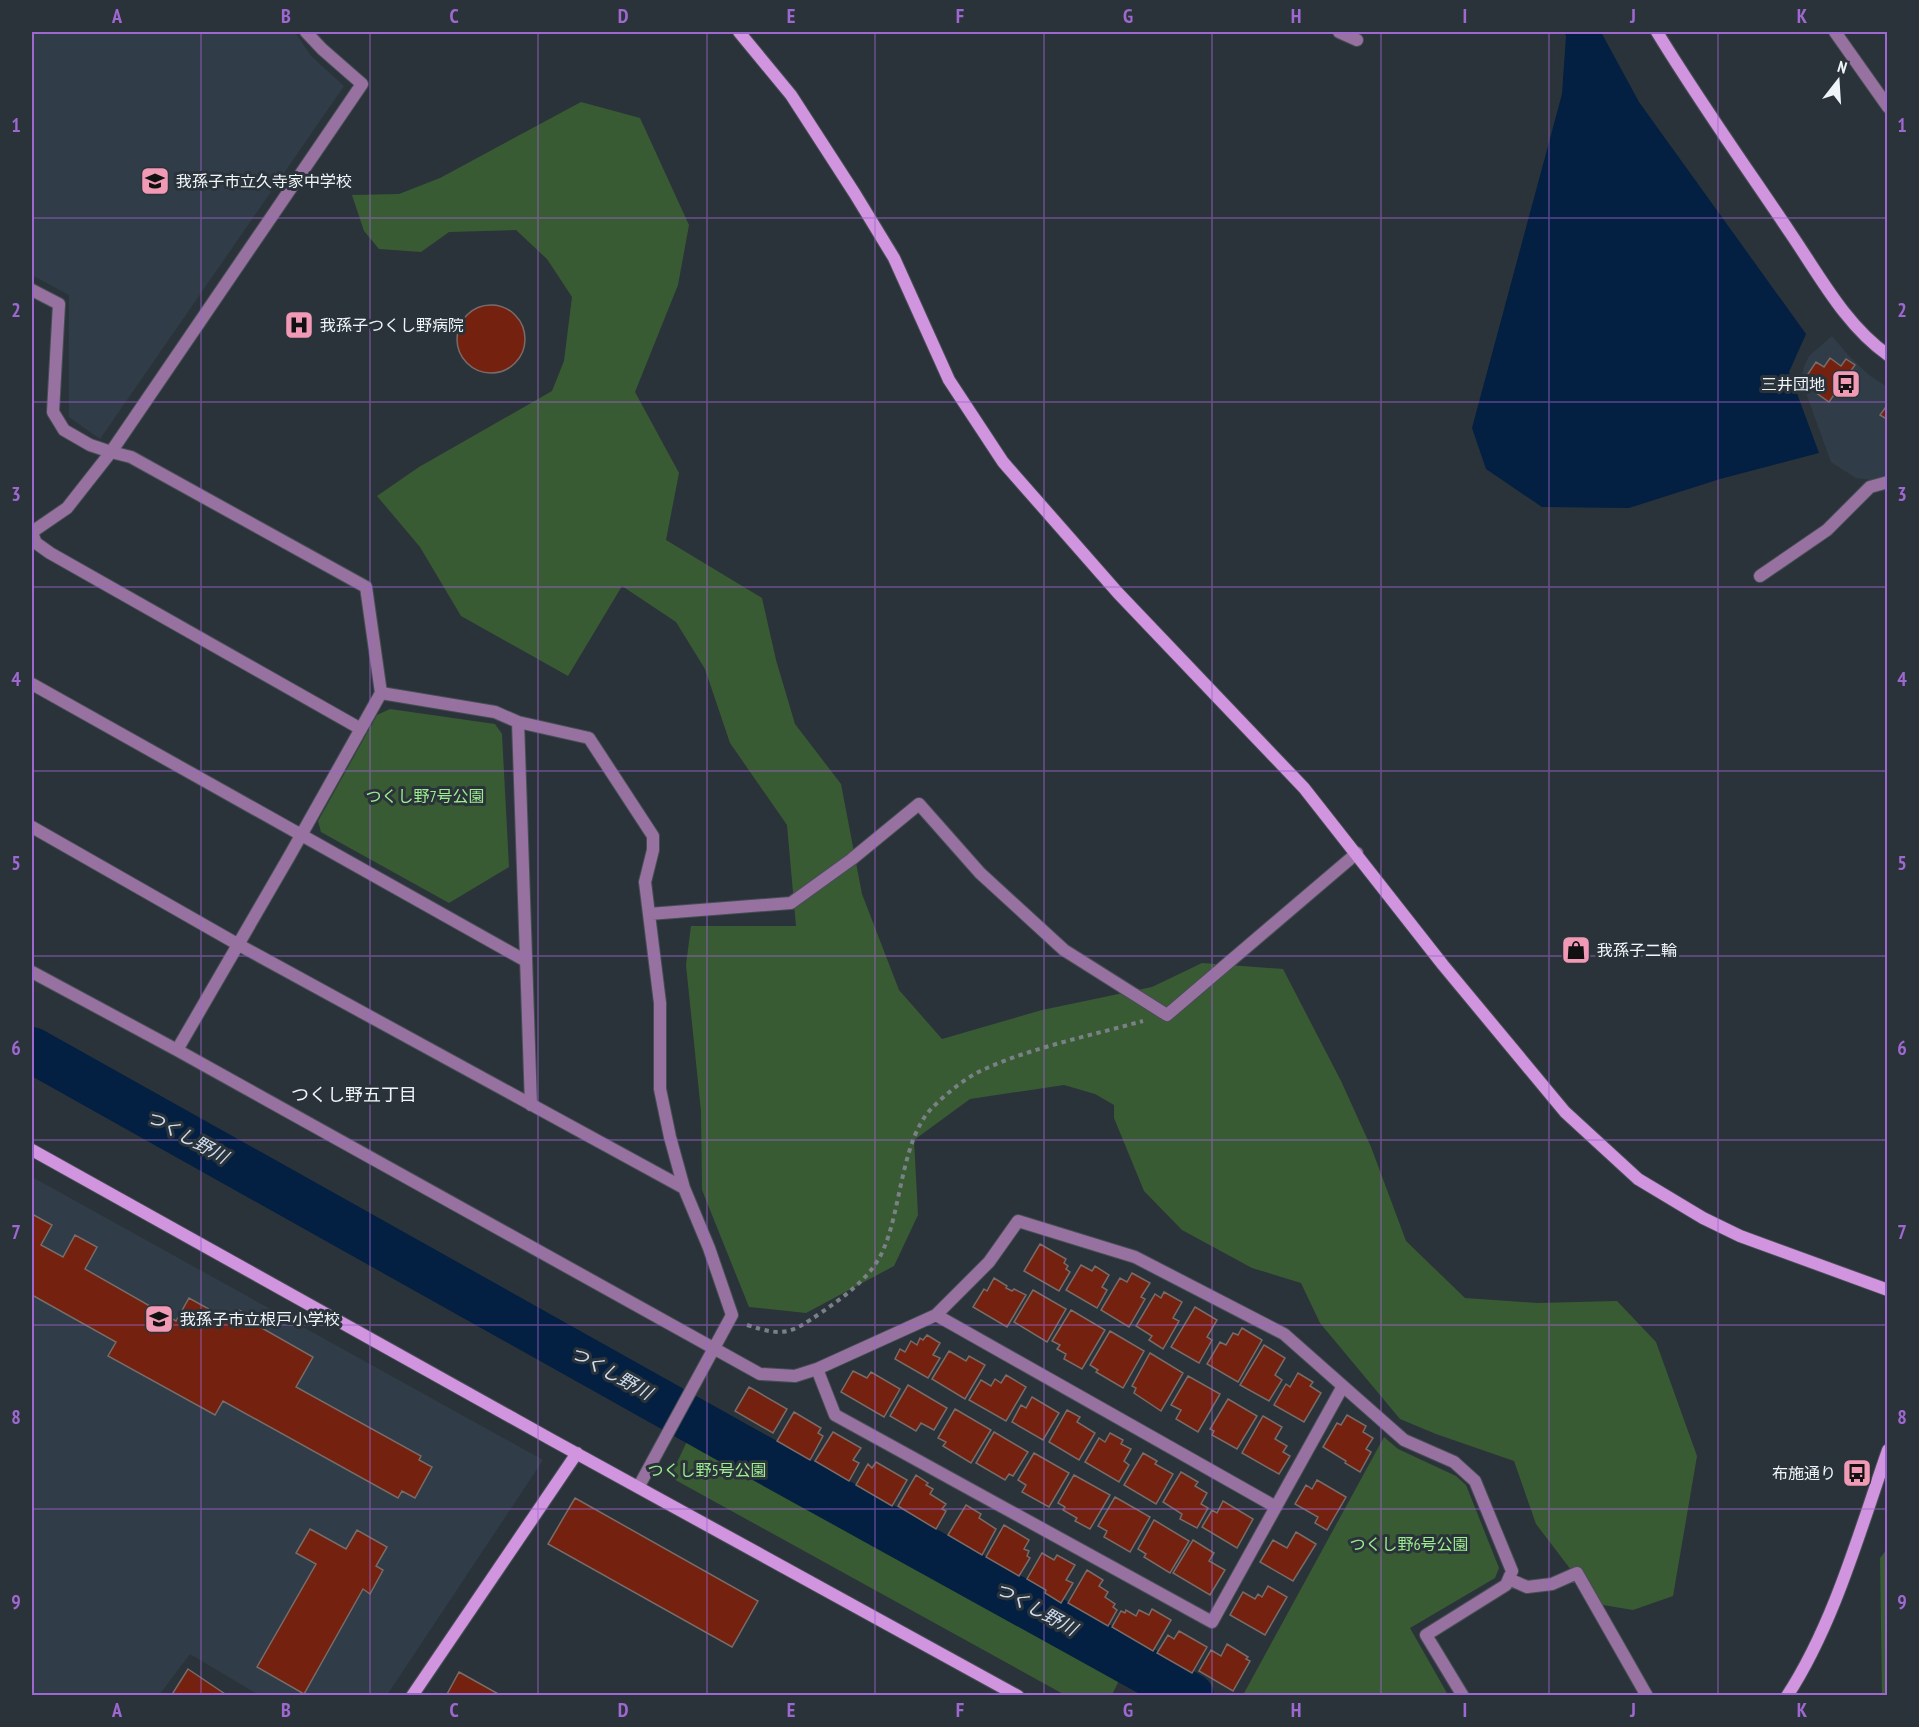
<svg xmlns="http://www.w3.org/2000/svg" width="1919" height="1727" font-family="'PT Sans Narrow','Noto Sans JP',sans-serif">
<rect width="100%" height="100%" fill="#2b333a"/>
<path fill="#303d48" d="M32,32H295L311,56L344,86L100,439L69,417V295L32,275Z
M1832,336L1849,356L1869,375L1887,387V475L1871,480L1856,478L1831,462L1801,379L1804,367L1809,356Z
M32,1177L543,1460L387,1695H259L190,1654L159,1695H32Z"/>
<path fill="#395b33" d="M581,102L640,118L689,225L678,285L635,392L679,473L666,540L762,598L776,660L795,724L841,784L862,894L899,990L942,1039L1042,1010L1152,987L1202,963L1283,969L1341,1081L1371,1147L1406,1241L1465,1298L1537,1303L1617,1301L1656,1342L1697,1456L1673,1596L1633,1610L1597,1604L1536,1524L1514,1461L1436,1434L1400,1419L1320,1323L1301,1283L1252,1268L1182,1230L1144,1191L1114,1118V1105L1095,1094L1064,1085L970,1099L914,1140L918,1215L894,1266L806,1313L749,1307L702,1190L701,1111L686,965L691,926H796L787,825L730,743L705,669L676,622L622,586L568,676L461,616L420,547L377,496L419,467L552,391L564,361L572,297L547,259L516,230L449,232L421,252L379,249L364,231L352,195L399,194L440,178Z
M390,709L495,724L502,734L509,867L449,903L321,832L318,821L377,715Z
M691,1433L1122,1674L1112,1695H1065L670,1477Z
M1384,1437L1398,1449L1456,1476L1466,1485L1499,1568L1495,1578L1410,1628L1448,1695H1243Z
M1887,1549L1888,1695L1882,1696L1880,1558Z"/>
<path fill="#031f41" d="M1564,32H1601L1639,102L1806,334L1789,372L1819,453L1720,479L1629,508L1542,507L1486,469L1472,428L1562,94L1566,36Z"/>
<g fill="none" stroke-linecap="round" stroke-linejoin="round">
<path stroke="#031f41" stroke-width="46" d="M32,1050L744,1449L1191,1696"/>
</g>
<path fill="#75210f" stroke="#786c69" stroke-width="1.5" d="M457 339a34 34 0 1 1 68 0a34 34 0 1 1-68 0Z
M1830,358L1841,366L1846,359L1855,365L1829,402L1815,392L1817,389L1804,380L1816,362L1824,367Z
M1888,404V420L1880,415Z
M32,1214L52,1225L41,1245L63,1257L75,1235L97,1247L85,1269L176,1321L189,1298L232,1322L239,1310L263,1323L260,1327L313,1357L296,1387L421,1456L419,1460L432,1467L415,1498L402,1491L398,1498L223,1401L215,1415L108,1356L116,1342L32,1295Z
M1040,1244L1066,1259L1064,1263L1068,1266L1066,1269L1070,1272L1059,1291L1024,1271Z
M1081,1265L1092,1271L1095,1266L1109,1275L1102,1287L1107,1290L1097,1308L1066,1290Z
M1132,1273L1150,1283L1141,1297L1145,1299L1129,1327L1101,1310L1120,1278L1127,1282Z
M994,1278L1007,1286L1006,1288L1012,1291L1014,1289L1026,1295L1007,1327L973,1307L984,1289L987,1291Z
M1033,1290L1066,1309L1047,1342L1014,1322Z
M1164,1292L1182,1302L1173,1318L1179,1321L1163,1349L1149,1340L1152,1336L1136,1326L1155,1294L1161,1298Z
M1195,1307L1217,1320L1207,1337L1212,1340L1199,1363L1171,1347Z
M1071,1310L1105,1330L1082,1369L1064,1359L1066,1354L1057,1349L1060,1345L1052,1341Z
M1242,1328L1262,1340L1238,1382L1207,1364L1220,1342L1226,1345L1233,1333L1238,1335Z
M1110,1331L1144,1351L1123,1388L1096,1372L1098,1370L1090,1365Z
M927,1335L940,1343L933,1355L940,1358L928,1378L895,1359L900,1349L905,1352L911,1341L917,1345L920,1338L923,1340Z
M1264,1345L1285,1358L1275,1375L1282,1380L1269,1401L1240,1385Z
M949,1351L966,1361L969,1356L985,1365L965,1399L932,1379Z
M1150,1353L1183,1373L1161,1411L1134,1393L1136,1388L1132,1386Z
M853,1371L867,1378L871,1372L900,1389L884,1417L841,1392Z
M1298,1373L1313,1382L1310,1386L1321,1393L1304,1422L1274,1405L1286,1384L1290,1387Z
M1006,1375L1026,1387L1006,1421L969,1400L981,1380L991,1386L995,1379L1001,1383Z
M1188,1376L1220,1394L1198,1432L1176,1419L1181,1410L1171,1405Z
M908,1385L947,1408L934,1430L921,1423L916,1431L890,1416Z
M749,1387L787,1409L773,1433L735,1411Z
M1032,1397L1059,1413L1043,1440L1012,1422L1021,1405L1026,1408Z
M1228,1399L1257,1416L1237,1449L1212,1435L1214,1431L1210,1429Z
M955,1409L991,1430L971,1463L943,1446L946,1442L938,1438Z
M1067,1410L1080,1417L1077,1422L1095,1433L1079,1460L1049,1442Z
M794,1412L821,1428L818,1433L823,1436L810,1460L777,1441Z
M1347,1415L1366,1426L1363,1432L1373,1438L1366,1449L1371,1452L1360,1472L1345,1463L1346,1461L1323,1447L1337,1423L1341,1425Z
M1263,1416L1282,1427L1275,1439L1287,1446L1283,1452L1290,1456L1279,1474L1242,1453Z
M833,1432L861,1448L853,1460L859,1463L849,1481L815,1461Z
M994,1432L1028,1452L1013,1476L1009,1474L1005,1480L976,1463Z
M1110,1433L1123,1440L1121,1444L1131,1449L1124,1461L1129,1465L1119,1482L1085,1462L1099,1438L1105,1442Z
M1034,1453L1069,1473L1049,1507L1022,1492L1026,1485L1018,1480Z
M1143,1453L1157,1461L1155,1464L1173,1474L1156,1504L1124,1485Z
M876,1462L907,1480L892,1506L856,1485L868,1464L872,1468Z
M1181,1472L1198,1482L1195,1486L1207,1493L1201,1504L1208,1508L1197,1528L1180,1519L1182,1514L1163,1502Z
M916,1475L928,1483L926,1485L933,1489L930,1494L946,1504L942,1509L946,1511L936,1529L898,1506Z
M1074,1475L1110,1495L1090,1529L1075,1521L1077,1518L1063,1510L1065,1507L1058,1503Z
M1317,1480L1346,1497L1327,1530L1315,1523L1318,1517L1295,1504L1306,1485L1312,1489Z
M1115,1497L1150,1517L1130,1552L1104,1537L1107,1531L1098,1526Z
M575,1498L758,1601L732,1647L548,1544Z
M1223,1501L1253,1519L1237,1548L1202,1527L1212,1510L1217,1513Z
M966,1505L981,1514L979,1518L996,1529L982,1555L948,1535Z
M1154,1520L1189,1541L1170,1573L1144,1557L1146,1554L1138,1549Z
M1004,1525L1029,1540L1024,1549L1029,1551L1027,1556L1030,1558L1019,1576L986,1557Z
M310,1529L346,1549L357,1530L387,1547L376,1566L383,1570L370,1594L363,1589L304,1694L257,1667L316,1564L296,1553Z
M1296,1532L1316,1544L1293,1581L1260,1562L1273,1540L1287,1548Z
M1193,1540L1214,1553L1209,1561L1225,1570L1210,1595L1173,1573Z
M1042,1553L1054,1560L1057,1555L1075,1565L1066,1580L1073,1583L1061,1603L1045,1593L1046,1590L1027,1579Z
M1087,1570L1103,1580L1099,1586L1108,1592L1105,1597L1115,1604L1113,1607L1117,1610L1108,1626L1068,1603Z
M1268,1586L1287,1597L1265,1635L1230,1615L1243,1592L1255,1599L1258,1594L1262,1597Z
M1152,1609L1171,1620L1153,1651L1112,1627L1121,1611L1125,1613L1126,1610L1136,1616L1139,1610L1149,1615Z
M1179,1631L1207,1647L1192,1673L1157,1653L1168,1635L1174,1639Z
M1227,1644L1248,1657L1246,1659L1250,1661L1233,1691L1199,1671L1211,1650L1221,1656Z
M188,1669L228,1696H171Z
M459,1672L502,1696H446Z"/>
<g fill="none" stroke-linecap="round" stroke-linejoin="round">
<g stroke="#474e55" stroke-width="14">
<path id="street" d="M1339,32L1357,40
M1835,32L1888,107
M32,290L59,304L53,412L64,430L90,445L111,452L67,508L32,532
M32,533L36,543L50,553L361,729
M1760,576L1827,530L1870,487L1888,482
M32,684L526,961
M381,693L495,712L518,722L589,738L653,836V850L645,882L660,1003V1089L670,1137L684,1188L709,1248L732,1315L639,1486
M518,722L531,1105
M32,827L239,945L684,1188
M649,914L791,903L852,859L919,804L980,873L1064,950L1167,1015L1357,853
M32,972L177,1050L760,1374L795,1376L817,1369L936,1315L989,1262L1018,1221L1135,1257L1284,1334L1404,1440L1454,1462L1475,1481L1512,1571L1506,1585L1426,1635L1463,1696
M177,1050L290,855L381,693L366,587L131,457L111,452L362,84L322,49L306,32
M936,1315L1276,1507
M817,1369L835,1415L1212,1622L1343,1386
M1509,1579L1527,1587L1552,1584L1577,1573L1647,1696"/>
</g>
<g stroke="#474e55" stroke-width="14">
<path id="secondary" d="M739,32L791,95L855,194L894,258L949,380L1003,462L1118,593L1304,788L1443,965L1565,1112L1638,1179L1703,1218L1740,1236L1888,1290
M1657,32C1699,101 1746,167 1791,234C1819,275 1846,326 1888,355
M32,1150L552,1440L1018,1696
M412,1696L577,1453
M1787,1696C1834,1624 1860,1530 1888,1450"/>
</g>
<path stroke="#798086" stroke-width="4" stroke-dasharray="4.5 4.5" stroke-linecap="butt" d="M747,1325C784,1337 790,1334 822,1312C845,1296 873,1276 884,1248C901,1209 902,1138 932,1108C947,1093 967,1076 987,1068C1034,1047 1093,1035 1143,1021"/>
<use href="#street" stroke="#9772a0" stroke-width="12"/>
<use href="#secondary" stroke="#d194df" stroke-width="12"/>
</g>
<path fill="none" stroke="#9e68d0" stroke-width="1.5" stroke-opacity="0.55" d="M201,32V1696M370,32V1696M538,32V1696M707,32V1696M875,32V1696M1044,32V1696M1212,32V1696M1381,32V1696M1549,32V1696M1718,32V1696M32,218H1888M32,402H1888M32,587H1888M32,771H1888M32,956H1888M32,1140H1888M32,1325H1888M32,1509H1888"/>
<defs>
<g id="school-square" transform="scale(1.5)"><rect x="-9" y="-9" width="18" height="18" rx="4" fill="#f09ab6" stroke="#2b333a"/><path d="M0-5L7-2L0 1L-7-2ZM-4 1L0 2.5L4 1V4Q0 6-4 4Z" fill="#111"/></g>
<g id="hospital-square" transform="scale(1.5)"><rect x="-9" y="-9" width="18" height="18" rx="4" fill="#f09ab6" stroke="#2b333a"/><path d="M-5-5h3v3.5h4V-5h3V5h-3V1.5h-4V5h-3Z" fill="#111"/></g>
<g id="bus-square" transform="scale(1.5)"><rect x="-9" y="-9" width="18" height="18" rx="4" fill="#f09ab6" stroke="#2b333a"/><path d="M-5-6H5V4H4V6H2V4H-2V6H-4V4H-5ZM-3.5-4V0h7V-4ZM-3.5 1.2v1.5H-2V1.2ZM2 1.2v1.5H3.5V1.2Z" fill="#111"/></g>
<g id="shop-square" transform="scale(1.5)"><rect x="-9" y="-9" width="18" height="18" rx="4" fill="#f09ab6" stroke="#2b333a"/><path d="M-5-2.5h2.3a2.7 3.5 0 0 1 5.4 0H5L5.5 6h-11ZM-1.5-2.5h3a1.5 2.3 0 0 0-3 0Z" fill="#111"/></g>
</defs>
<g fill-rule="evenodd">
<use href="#school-square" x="155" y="181"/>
<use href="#hospital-square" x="299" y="325"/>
<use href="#bus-square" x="1846" y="384"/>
<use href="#shop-square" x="1576" y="950"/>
<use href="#school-square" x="159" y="1319"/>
<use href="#bus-square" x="1857" y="1473"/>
</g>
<g text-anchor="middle" stroke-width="6" stroke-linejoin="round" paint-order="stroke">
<g font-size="16" fill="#f0f5f9" stroke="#2b333a" text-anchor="start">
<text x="176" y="187">我孫子市立久寺家中学校</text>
<text x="320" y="331">我孫子つくし野病院</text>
<text x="1825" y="390" text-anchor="end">三井団地</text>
<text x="1597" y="956">我孫子二輪</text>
<text x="180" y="1325">我孫子市立根戸小学校</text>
<text x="1836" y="1479" text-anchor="end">布施通り</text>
</g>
<g font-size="16" fill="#9dee8e" stroke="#2b333a">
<text x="425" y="802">つくし野7号公園</text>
<text x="707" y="1476">つくし野5号公園</text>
<text x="1409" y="1550">つくし野6号公園</text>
</g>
<g font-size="18" fill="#f0f5f9" stroke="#2b333a">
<text x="354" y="1101">つくし野五丁目</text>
</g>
<g font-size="18" font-style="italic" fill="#cfddf0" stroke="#2b333a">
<text transform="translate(187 1137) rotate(29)" y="6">つくし野川</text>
<text transform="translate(611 1373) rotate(29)" y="6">つくし野川</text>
<text transform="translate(1036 1609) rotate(29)" y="6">つくし野川</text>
</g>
</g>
<rect width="1919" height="1727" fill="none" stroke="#2b333a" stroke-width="66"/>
<g transform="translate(1838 81) rotate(17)" stroke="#2b333a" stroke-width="4.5" paint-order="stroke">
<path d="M0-4.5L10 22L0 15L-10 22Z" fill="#f0f5f9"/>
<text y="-9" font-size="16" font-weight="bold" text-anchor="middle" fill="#f0f5f9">N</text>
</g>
<rect x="33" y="33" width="1853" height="1661" fill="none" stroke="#9e68d0" stroke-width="2"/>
<g font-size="20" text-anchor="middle" font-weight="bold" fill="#9e68d0">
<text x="117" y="23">A</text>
<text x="286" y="23">B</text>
<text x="454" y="23">C</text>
<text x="623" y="23">D</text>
<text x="791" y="23">E</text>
<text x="960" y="23">F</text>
<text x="1128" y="23">G</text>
<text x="1296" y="23">H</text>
<text x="1465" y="23">I</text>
<text x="1633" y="23">J</text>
<text x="1802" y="23">K</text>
<text x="16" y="132">1</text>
<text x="1902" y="132">1</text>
<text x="16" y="317">2</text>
<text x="1902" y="317">2</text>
<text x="16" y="501">3</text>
<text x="1902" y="501">3</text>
<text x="16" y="686">4</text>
<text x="1902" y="686">4</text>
<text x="16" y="870">5</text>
<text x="1902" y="870">5</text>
<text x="16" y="1055">6</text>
<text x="1902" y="1055">6</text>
<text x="16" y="1239">7</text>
<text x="1902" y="1239">7</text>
<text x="16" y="1424">8</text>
<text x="1902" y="1424">8</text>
<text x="16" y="1609">9</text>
<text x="1902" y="1609">9</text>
<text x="117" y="1717">A</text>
<text x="286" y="1717">B</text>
<text x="454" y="1717">C</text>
<text x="623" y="1717">D</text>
<text x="791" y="1717">E</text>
<text x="960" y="1717">F</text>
<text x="1128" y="1717">G</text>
<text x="1296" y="1717">H</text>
<text x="1465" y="1717">I</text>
<text x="1633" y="1717">J</text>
<text x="1802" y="1717">K</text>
</g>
</svg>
